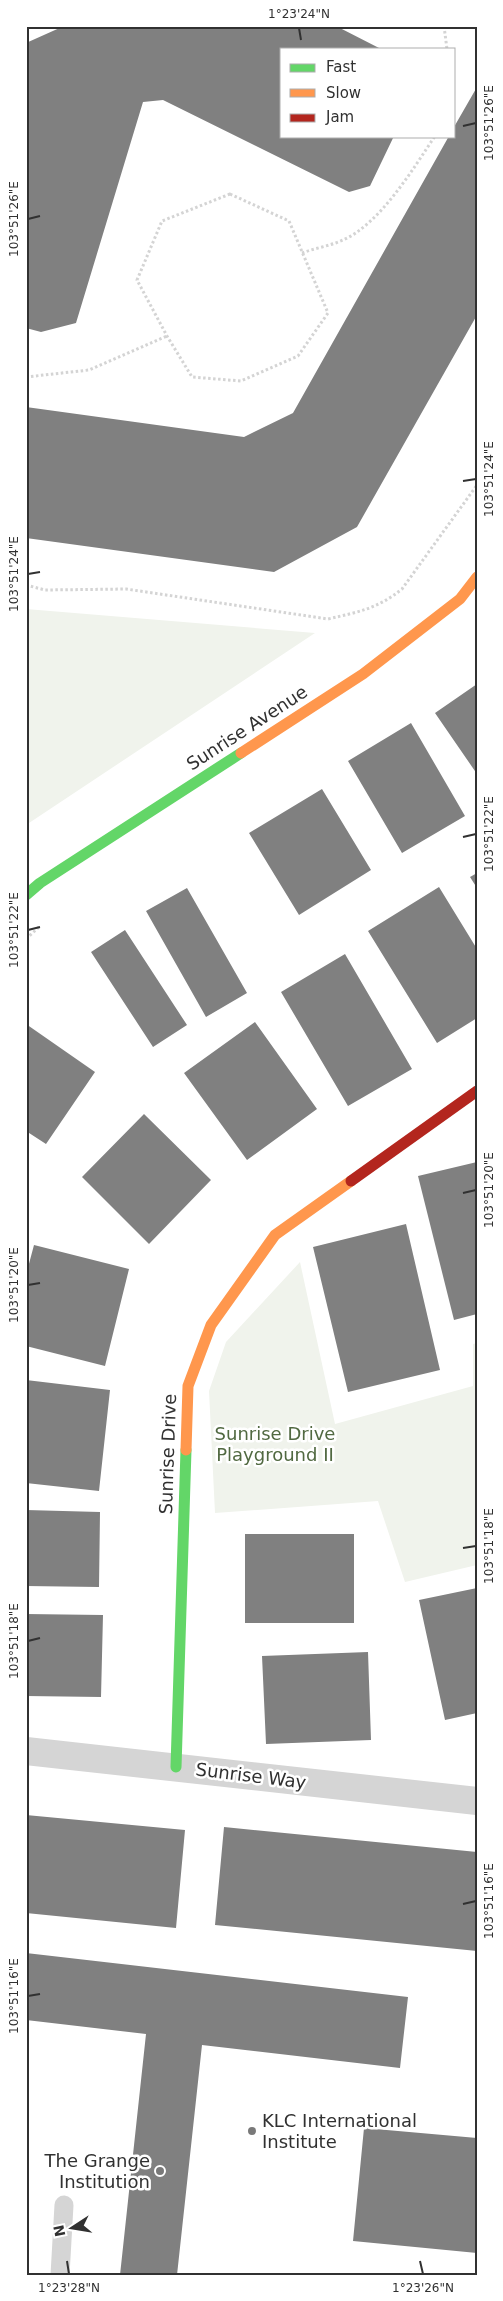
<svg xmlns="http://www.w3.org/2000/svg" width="503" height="2301" font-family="'DejaVu Sans',sans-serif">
<rect width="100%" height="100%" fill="#fff"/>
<path fill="#f0f3ec" d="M26,609L315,633L26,825Z
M300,1262L335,1424L473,1386V1344L477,1343V1565L405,1582L378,1501L215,1513L209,1391L226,1342Z"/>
<path fill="#808080" d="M64,26H336L381,49H282V136H394L370,186L349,192L163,100L143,102L76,323L41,332L26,328V43Z
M477,87V315L357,527L274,572L26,538V407L244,437L293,413L449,136H454V127Z
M477,684V774L435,713Z
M411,723L465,816L402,853L348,761Z
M322,789L371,870L299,915L249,833Z
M477,873V888L470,877Z
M439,887L477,949V1018L437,1043L368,931Z
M187,888L247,993L206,1017L146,911Z
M125,930L187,1025L153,1047L91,952Z
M345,954L412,1069L348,1106L281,992Z
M255,1022L317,1109L247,1160L184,1073Z
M26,1024L95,1072L46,1144L26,1131Z
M144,1114L211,1180L149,1244L82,1177Z
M477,1162V1314L454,1320L418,1176Z
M406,1224L440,1370L348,1392L313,1247Z
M34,1245L129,1269L105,1366L26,1346V1275Z
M26,1380L110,1390L99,1491L26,1483Z
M26,1510L100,1512L99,1587L26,1586Z
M245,1534H354V1623H245Z
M477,1588V1713L445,1720L419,1600Z
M26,1614L103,1615L101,1697L26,1696Z
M368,1652L371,1740L266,1744L262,1656Z
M26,1815L185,1830L176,1928L26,1913Z
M224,1827L477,1852V1951L215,1925Z
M26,1953L408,1997L400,2068L202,2045L177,2275H120L146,2034L26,2020Z
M364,2128L477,2138V2253L353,2241Z"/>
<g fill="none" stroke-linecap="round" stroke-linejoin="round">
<path stroke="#d4d4d4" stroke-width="3" stroke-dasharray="2.5 2.5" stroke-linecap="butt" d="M444,26L447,49
M26,28L30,26
M230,194L289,221L328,313L298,356L241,381L192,377L167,336L137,280L162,221Z
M302,253C315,248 330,246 343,240C380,224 413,169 435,136
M26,377L89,370L167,336
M26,585L45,590L126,589L328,619C358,612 377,609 402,589L477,485
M26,939L39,927"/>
<path stroke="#d5d5d5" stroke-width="19" d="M60,2275L64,2205"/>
<path stroke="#d5d5d5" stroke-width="28" d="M26,1751L477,1801"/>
<path stroke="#63d668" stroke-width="11" d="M26,895L40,883L241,753
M176,1767L186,1450"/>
<path stroke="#ff974d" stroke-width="11" d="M241,753L363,674L460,599L477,577
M186,1450L188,1386L211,1325L275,1235L351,1181"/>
<path stroke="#b3261e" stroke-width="11" d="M351,1181L477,1091"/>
</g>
<path fill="none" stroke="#313131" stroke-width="2" d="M299,28L301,40M463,126L476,123M28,219L40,216M463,481L476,479M28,574L40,572M463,837L476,834M28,930L40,927M463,1193L476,1190M28,1285L40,1283M463,1548L476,1546M28,1641L40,1638M463,1904L476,1901M28,1996L40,1994M67,2261L69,2274M420,2261L423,2274"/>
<g fill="#797979" stroke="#fff" stroke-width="2">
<circle cx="252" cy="2131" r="5"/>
<circle cx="160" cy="2171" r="5"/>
</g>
<g text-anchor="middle" stroke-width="5" stroke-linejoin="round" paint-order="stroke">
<g font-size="18" fill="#313131" stroke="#fff">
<text transform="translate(247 728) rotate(-33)" y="6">Sunrise Avenue</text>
<text transform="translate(168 1454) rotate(-88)" y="6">Sunrise Drive</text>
<text transform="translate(251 1776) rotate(7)" y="6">Sunrise Way</text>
</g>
<g font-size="18" fill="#516941" stroke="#fff">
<text x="275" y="1440">Sunrise Drive<tspan x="275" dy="21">Playground II</tspan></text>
</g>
<g font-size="18" fill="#313131" stroke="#fff" text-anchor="start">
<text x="262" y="2127">KLC International<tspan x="262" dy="21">Institute</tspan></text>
<text x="150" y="2167" text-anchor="end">The Grange<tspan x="150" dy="21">Institution</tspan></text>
</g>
</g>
<rect width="503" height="2301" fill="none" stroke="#ffffff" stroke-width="55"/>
<rect x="280" y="48" width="175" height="90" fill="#ffffff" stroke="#adadad"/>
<rect x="290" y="64" width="25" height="8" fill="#63d668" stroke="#adadad"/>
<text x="326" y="72" font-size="15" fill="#313131">Fast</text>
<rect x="290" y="89" width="25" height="8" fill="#ff974d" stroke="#adadad"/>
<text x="326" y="98" font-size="15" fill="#313131">Slow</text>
<rect x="290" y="114" width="25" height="8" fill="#b3261e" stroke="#adadad"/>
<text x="326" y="122" font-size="15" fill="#313131">Jam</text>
<g transform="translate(72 2228) rotate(258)" stroke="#ffffff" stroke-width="4" paint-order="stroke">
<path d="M0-4L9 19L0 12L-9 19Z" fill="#313131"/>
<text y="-8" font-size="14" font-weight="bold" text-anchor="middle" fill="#313131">N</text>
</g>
<rect x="28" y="28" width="448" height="2246" fill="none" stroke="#313131" stroke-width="2"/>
<g font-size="12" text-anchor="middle" fill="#313131">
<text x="299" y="18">1°23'24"N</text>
<text transform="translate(489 123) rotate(-90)" y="4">103°51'26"E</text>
<text transform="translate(14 219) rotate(-90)" y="4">103°51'26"E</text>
<text transform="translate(489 479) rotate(-90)" y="4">103°51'24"E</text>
<text transform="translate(14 574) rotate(-90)" y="4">103°51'24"E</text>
<text transform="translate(489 834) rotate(-90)" y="4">103°51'22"E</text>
<text transform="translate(14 930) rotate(-90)" y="4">103°51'22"E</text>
<text transform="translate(489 1190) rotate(-90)" y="4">103°51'20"E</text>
<text transform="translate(14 1285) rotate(-90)" y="4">103°51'20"E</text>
<text transform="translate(489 1546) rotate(-90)" y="4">103°51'18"E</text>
<text transform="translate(14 1641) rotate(-90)" y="4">103°51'18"E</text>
<text transform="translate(489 1901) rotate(-90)" y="4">103°51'16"E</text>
<text transform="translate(14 1996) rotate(-90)" y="4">103°51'16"E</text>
<text x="69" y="2292">1°23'28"N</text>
<text x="423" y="2292">1°23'26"N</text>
</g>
</svg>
